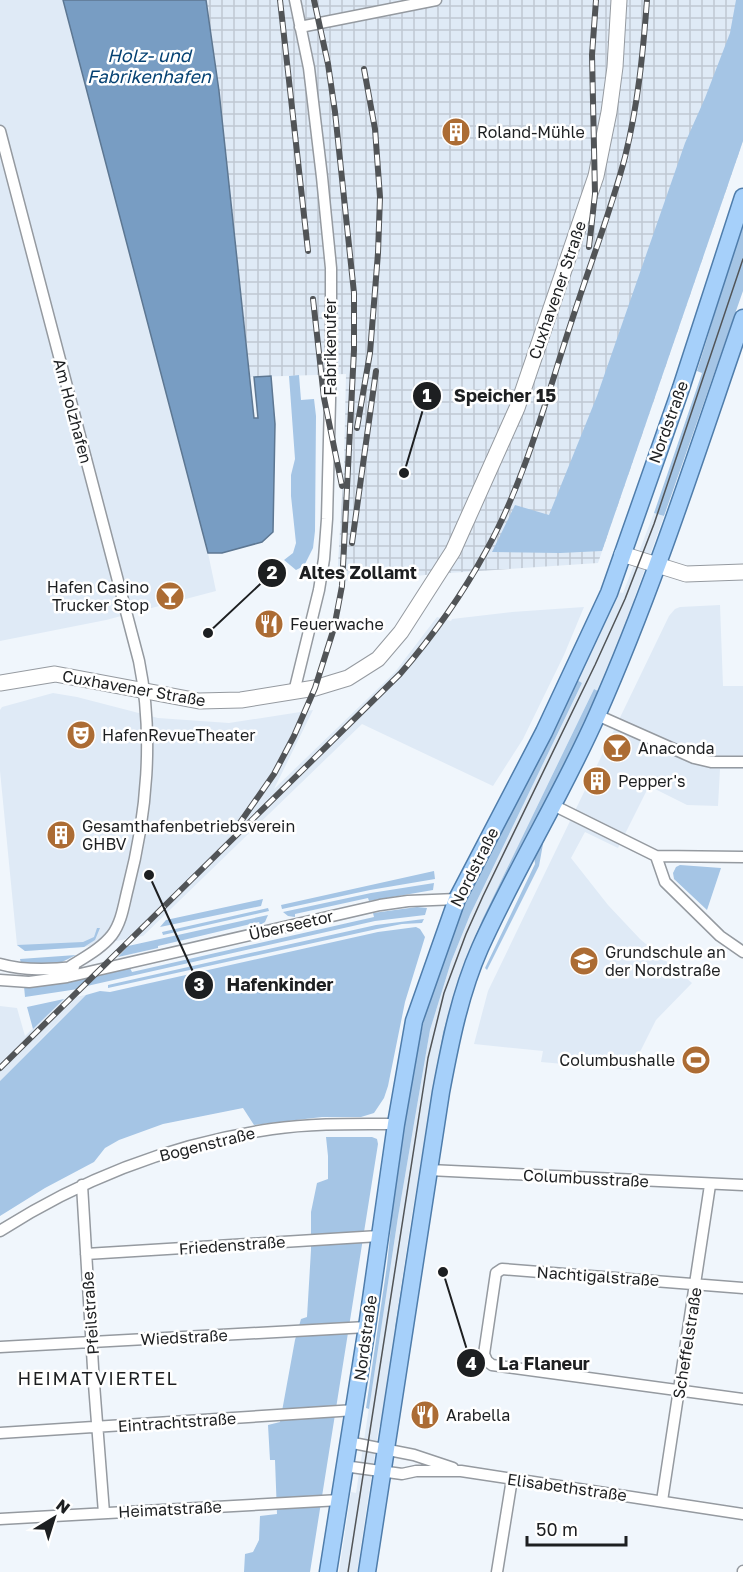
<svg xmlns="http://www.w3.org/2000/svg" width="743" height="1572" font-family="'Golos Text',sans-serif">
<defs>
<pattern id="industrial-grid" width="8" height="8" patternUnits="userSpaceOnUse" patternTransform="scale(1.5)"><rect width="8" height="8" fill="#dfeaf6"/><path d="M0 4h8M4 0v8" fill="none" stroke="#bfc8d3"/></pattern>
</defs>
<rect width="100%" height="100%" fill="#f0f6fc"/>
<path fill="#dfeaf6" d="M0,0H63L208,553L216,591L106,620L0,641Z
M654,513L664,516L634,599L639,601L600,692L594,689L482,920L463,967L443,1032L411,1220L395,1327L398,1328L382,1426H379L357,1572H339L351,1492L356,1493L398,1217L430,1030L451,962L470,915L582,683L577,680L618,592L623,593Z
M720,605L723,686H743V769H720L718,806L687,805L649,786L618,848L585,832L571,858L608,905L640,939L692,983L656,1020L631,1070L541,1062L543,1051L474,1044L488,991L669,616L675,609L680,607Z
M584,607L564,655L523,739L493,786L362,724L143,936L84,947L25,951L17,945L0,771V710L2,707L53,693L77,697L158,718L229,723L313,710L274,789L395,672L437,617L451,621L452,619L512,612Z
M86,995L50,1030L0,1081V1006L17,1008L25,1036L64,999Z"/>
<path fill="url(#industrial-grid)" d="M206,0H743V141L598,563L434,574L390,579L337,581L344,462L346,374L250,377L219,91Z"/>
<path fill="#a5c5e5" d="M736,0H743V141L602,551L560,553L492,552L515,505L549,515L597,396L685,143L705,98L730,33Z
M743,223V291L664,516L654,513L702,373L697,371C713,322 726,272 743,223Z
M299,375L301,400L314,399L316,416L315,531L313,548L304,566L296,570L284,560L293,553L296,543L291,496V475L295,459L289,376Z
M577,680L582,683L470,915L451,962L430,1030L398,1217L369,1409L366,1408L387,1265L393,1206L410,1083L428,1002L458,917Z
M594,689L600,692L484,923L398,1328L395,1327L443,1032L463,967L482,920Z
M541,843L543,844L539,866L487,970L485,968L535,864L534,855Z
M680,865L721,868L707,910L674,879L673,873L676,867Z
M434,871L435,879L370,890L282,909L281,905Z
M434,883L433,890L369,901L368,898L295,914V917L288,916L283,912L371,893Z
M263,899L261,906L160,927L166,920Z
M417,907L427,908L425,915L375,921L87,986L98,975L130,968L132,972L374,917L373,913Z
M268,908L269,911L163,935L162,932Z
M268,915L265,922L260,925L259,922L158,946V948L118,957L128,946Z
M424,919L422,923L402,924L377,929L108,988V985L376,925Z
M416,927L420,929L425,937L405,1002L388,1086L384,1098L374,1113L361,1117H322L254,1125L243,1108L163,1124L119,1140L105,1148L94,1162L45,1188L0,1216V1081L86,995L100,991L110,992L378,932Z
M97,928H100L95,940L84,947L25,951L17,945L83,942L94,937Z
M76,955L56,965L21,964L20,959Z
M90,977L78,989L25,997L24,986Z
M64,999L33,1029L27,1007Z
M326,1137H372L377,1139L378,1144L310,1572H244L245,1554L253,1552L259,1540L260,1516L277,1514L275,1460H270L268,1425L280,1422L295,1340L301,1319L307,1317L311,1250V1212L317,1183L328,1179V1156Z"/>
<path fill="#789dc3" stroke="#5d7792" stroke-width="1.5" d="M63,0H206L219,91L254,418H258L254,377L271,376L275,424L273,532L262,542L222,553H208Z"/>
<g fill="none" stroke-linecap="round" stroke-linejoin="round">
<g stroke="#959aa0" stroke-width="13">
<path id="street" d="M300,27L436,0
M0,131L139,661C154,735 147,815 128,888C124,903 122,922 112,935C101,949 83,958 68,968
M294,692L319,590L324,559L327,519L331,361V268L322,177L309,68L295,0
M597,715L694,758L711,762H743
M553,805L656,856L665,882L720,936L743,952
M656,856L743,857
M0,964C25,971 49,970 74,967
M0,980L29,982L67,977L380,905L408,901L457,899
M429,1170L743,1185
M82,1185L94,1384L104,1513
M0,1231C83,1178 175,1143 272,1129C313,1123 354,1124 396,1124
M86,1254L379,1236
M743,1288L502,1269L496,1273L484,1354L487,1361L492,1365L743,1399
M0,1347L367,1327
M0,1433L355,1410
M348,1442L414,1455L453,1468
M344,1466L402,1474L416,1471H461L743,1514
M662,1501L710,1185
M0,1519L340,1500
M497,1572L512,1479
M743,1572V1571"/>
</g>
<g stroke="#959aa0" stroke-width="17">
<path id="secondary" d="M622,554L686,574L743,572
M0,683L55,674L199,701L241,700L315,688L348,678L378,659L401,632L453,551L517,408L596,176L609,112L615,67L619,0"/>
</g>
<g stroke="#4f7dab" stroke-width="19">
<path id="primary" d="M328,1572L367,1327L396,1124L414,1021L457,899L544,732L609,593L681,388L743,197
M367,1572L441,1092C450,1044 460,993 480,948C516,868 563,793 598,713C655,584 697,451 743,318"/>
</g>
<use href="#street" stroke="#fff" stroke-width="10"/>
<use href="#secondary" stroke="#fff" stroke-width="15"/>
<use href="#primary" stroke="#a6d0fa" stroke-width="16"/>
<path stroke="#515457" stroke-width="1.5" d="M348,1572L428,1058L444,993L466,934L483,896L595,665L625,599L654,524L743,259"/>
<g stroke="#515457" stroke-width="6">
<path id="rail" d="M280,0L308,251
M589,247L595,194L592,55L596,0
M313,299L324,398L342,486
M357,428L370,353L378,253L380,197L375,129L364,69
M352,543L376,371
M237,827L274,774L294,736L315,688L334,628L342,586L354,350V293L335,112L328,64L314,0
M0,1068L400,674C433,636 462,595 486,551C526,479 547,395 573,317C590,264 611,211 625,157C638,105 643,53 647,0"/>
</g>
<use href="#rail" stroke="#fff" stroke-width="4" stroke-dasharray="11" stroke-linecap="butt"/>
</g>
<defs>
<g id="building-disc" transform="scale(1.5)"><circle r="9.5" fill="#ac6c34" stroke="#fff"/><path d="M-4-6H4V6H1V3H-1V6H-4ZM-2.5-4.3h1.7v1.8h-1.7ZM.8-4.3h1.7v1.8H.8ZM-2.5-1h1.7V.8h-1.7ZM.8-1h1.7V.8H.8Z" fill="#fff"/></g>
<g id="bar-disc" transform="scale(1.5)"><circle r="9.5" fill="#ac6c34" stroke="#fff"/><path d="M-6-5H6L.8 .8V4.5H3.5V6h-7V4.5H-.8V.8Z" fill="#fff"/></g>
<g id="restaurant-disc" transform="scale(1.5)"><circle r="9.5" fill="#ac6c34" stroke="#fff"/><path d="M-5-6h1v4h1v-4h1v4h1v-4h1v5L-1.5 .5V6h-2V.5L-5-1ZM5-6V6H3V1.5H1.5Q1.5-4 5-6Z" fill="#fff"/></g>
<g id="theatre-disc" transform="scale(1.5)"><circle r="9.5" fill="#ac6c34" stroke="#fff"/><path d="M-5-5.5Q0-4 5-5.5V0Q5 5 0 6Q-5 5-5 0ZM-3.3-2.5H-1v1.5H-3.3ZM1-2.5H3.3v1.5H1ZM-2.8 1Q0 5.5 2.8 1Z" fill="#fff"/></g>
<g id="school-disc" transform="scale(1.5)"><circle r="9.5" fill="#ac6c34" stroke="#fff"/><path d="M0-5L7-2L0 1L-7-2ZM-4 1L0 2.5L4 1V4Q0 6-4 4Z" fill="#fff"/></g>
<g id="stadium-disc" transform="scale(1.5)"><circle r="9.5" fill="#ac6c34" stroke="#fff"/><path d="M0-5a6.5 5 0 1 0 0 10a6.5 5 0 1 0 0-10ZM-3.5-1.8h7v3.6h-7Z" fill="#fff"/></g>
</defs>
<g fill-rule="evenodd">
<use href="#building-disc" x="456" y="132"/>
<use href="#bar-disc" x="170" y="596"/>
<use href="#restaurant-disc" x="269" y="624"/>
<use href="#theatre-disc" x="81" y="735"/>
<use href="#bar-disc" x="617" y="748"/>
<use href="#building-disc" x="597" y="781"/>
<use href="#building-disc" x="61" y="835"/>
<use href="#school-disc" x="584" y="961"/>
<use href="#stadium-disc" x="696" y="1060"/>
<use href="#restaurant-disc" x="425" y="1415"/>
</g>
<g text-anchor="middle" stroke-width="5" stroke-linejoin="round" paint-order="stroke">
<g font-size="16" fill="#1d1f21" stroke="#fff" text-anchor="start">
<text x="477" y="138">Roland-Mühle</text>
<text x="149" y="593" text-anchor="end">Hafen Casino<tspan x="149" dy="18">Trucker Stop</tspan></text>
<text x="290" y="630">Feuerwache</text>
<text x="102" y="741">HafenRevueTheater</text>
<text x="638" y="754">Anaconda</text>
<text x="618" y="787">Pepper's</text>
<text x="82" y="832">Gesamthafenbetriebsverein<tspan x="82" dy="18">GHBV</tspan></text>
<text x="605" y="958">Grundschule an<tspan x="605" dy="18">der Nordstraße</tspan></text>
<text x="675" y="1066" text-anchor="end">Columbushalle</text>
<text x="446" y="1421">Arabella</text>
</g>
<g font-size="16" fill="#1d1f21" stroke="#fff">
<text transform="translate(557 290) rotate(-71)" y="6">Cuxhavener Straße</text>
<text transform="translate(330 347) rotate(-90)" y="6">Fabrikenufer</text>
<text transform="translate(73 411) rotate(75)" y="6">Am Holzhafen</text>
<text transform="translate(668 422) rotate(-70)" y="6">Nordstraße</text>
<text transform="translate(134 688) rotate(10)" y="6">Cuxhavener Straße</text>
<text transform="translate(474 867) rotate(-63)" y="6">Nordstraße</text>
<text transform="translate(291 925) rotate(-13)" y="6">Überseetor</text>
<text transform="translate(207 1144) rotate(-14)" y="6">Bogenstraße</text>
<text transform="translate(586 1178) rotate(3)" y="6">Columbusstraße</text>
<text transform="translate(232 1245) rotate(-4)" y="6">Friedenstraße</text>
<text transform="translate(598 1276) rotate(4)" y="6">Nachtigalstraße</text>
<text transform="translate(90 1313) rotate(-94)" y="6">Pfeilstraße</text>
<text transform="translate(184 1337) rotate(-3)" y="6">Wiedstraße</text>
<text transform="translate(365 1338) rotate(-82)" y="6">Nordstraße</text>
<text transform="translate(687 1343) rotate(-81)" y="6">Scheffelstraße</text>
<text transform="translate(177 1422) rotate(-4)" y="6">Eintrachtstraße</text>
<text transform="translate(567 1487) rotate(8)" y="6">Elisabethstraße</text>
<text transform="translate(170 1509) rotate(-3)" y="6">Heimatstraße</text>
</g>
<g font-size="18" font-style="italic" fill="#054273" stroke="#fff">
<text x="149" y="62">Holz- und<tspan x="149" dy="21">Fabrikenhafen</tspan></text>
</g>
<g font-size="18" letter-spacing="1.5" fill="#1d1f21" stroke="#fff">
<text x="98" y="1385">HEIMATVIERTEL</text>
</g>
</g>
<path fill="none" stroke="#1d1f21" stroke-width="2" d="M404 473L427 396M208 633L272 573M149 875L199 985M443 1272L471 1363"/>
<g fill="#1d1f21" stroke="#fff" stroke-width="2">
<circle cx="404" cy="473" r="6"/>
<circle cx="208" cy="633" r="6"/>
<circle cx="149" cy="875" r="6"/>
<circle cx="443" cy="1272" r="6"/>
<circle cx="427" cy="396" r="15"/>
<circle cx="272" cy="573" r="15"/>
<circle cx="199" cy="985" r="15"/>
<circle cx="471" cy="1363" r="15"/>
</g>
<g font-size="18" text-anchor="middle" font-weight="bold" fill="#fff">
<text x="427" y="402">1</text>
<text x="272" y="579">2</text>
<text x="199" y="991">3</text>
<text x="471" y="1370">4</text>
</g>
<g font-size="18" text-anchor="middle" font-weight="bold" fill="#1d1f21" stroke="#fff" stroke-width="5" stroke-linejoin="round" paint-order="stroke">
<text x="505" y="402">Speicher 15</text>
<text x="358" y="579">Altes Zollamt</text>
<text x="280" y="991">Hafenkinder</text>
<text x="544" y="1370">La Flaneur</text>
</g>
<g transform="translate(54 1518) rotate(38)" stroke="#ffffff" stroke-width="4.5" paint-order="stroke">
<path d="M0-4.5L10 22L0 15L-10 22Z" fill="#1d1f21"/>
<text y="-9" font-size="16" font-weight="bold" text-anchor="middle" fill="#1d1f21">N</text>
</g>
<path d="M527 1536v9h99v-9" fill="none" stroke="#1d1f21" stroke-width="3"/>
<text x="536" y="1536" font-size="18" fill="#1d1f21" stroke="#ffffff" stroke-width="4.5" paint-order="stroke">50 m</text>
</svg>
